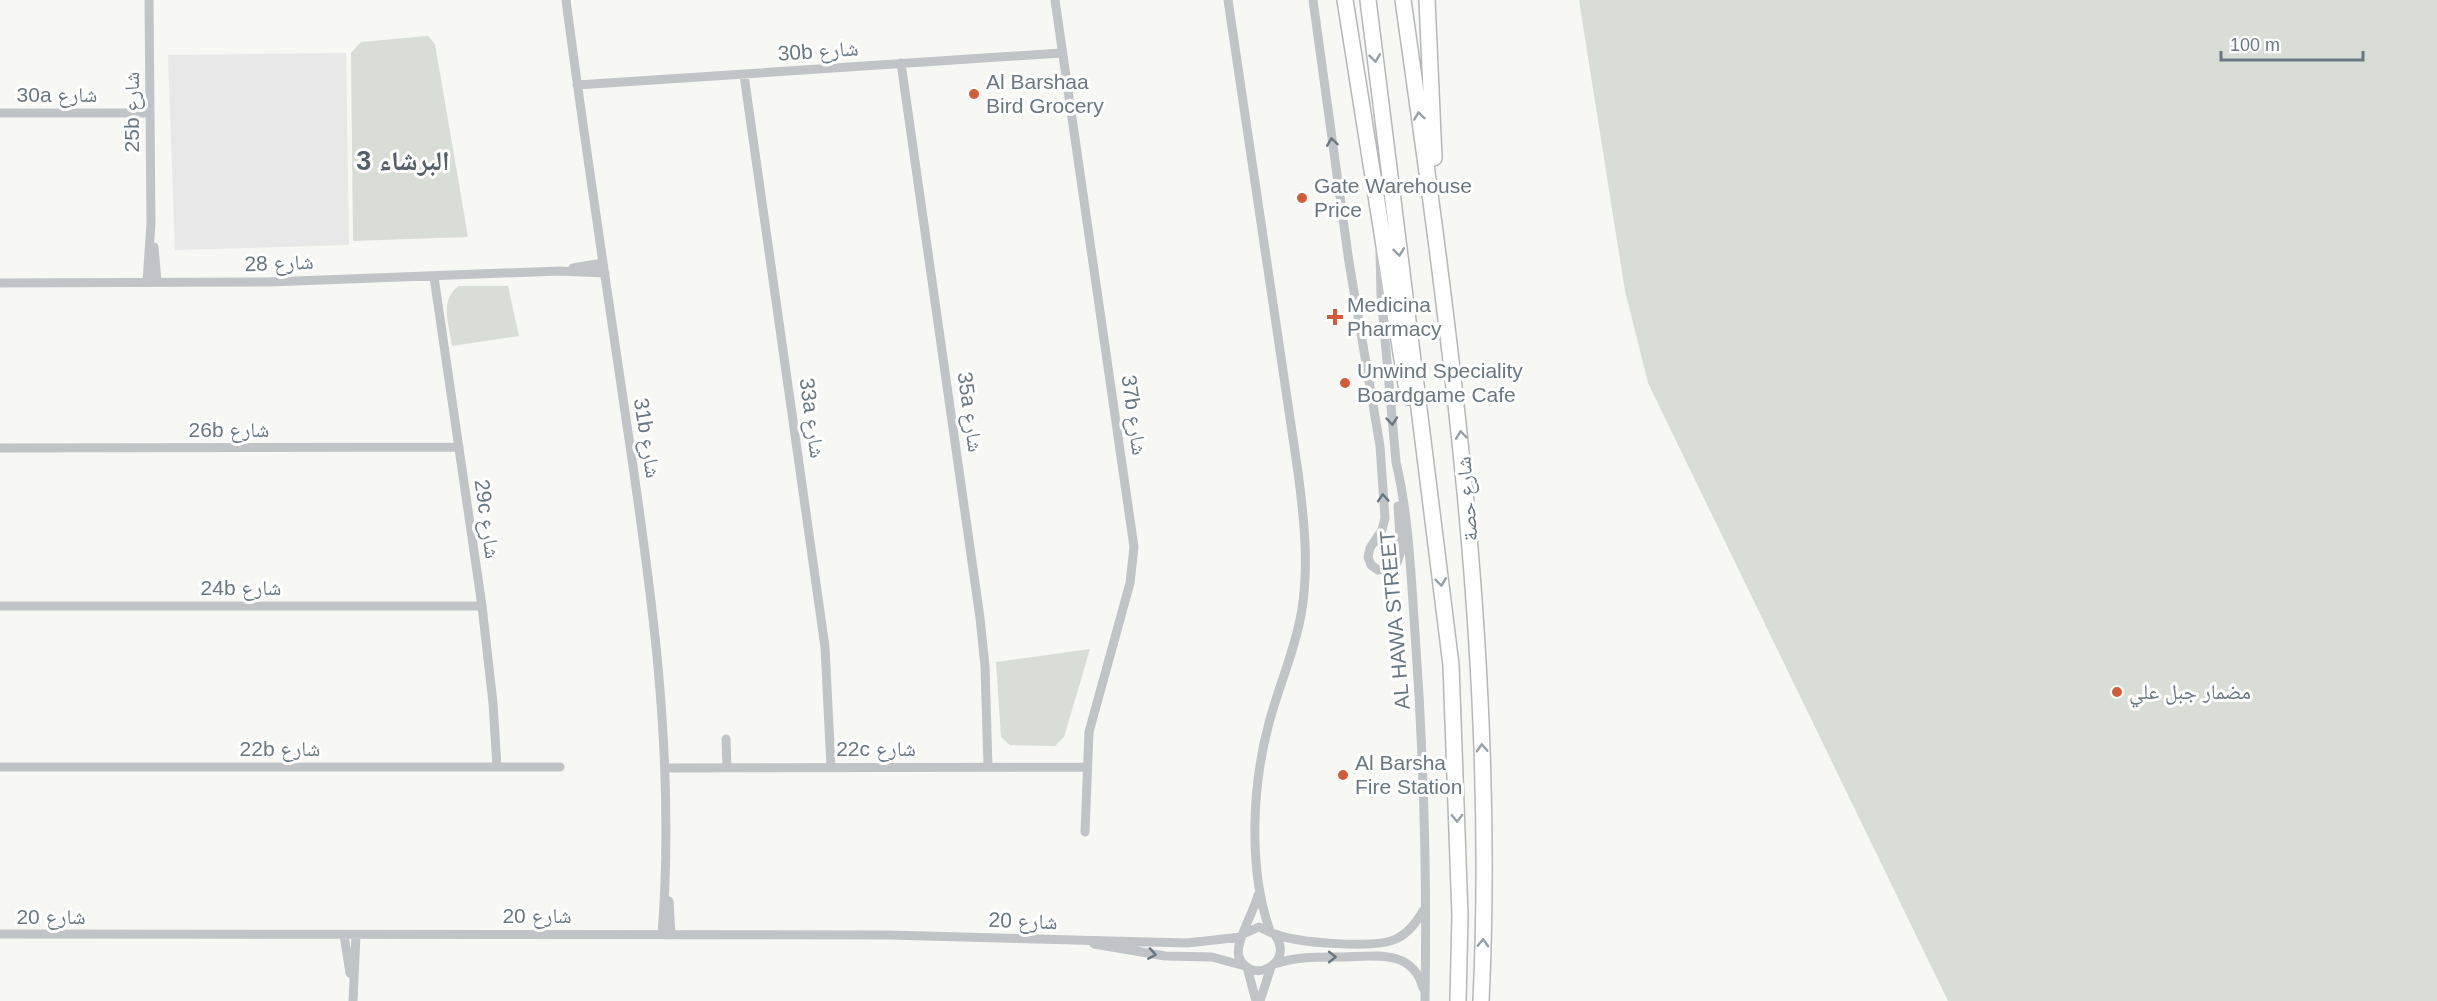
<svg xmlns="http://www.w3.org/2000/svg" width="2437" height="1001" font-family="Helvetica,'Noto Naskh Arabic',sans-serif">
<rect width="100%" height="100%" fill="#f7f7f4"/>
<path fill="#e7e8e7" d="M346,53L349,245L175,250L168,55Z"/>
<path fill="#d8ddd5" d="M1579,0H2437V1001H1948L1648,383L1625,291Z
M428,36L435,44L468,237L353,241L351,53L361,42Z
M459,286H508L519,336L452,346C449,324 439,300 459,286Z
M1090,649L1064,737L1055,746L1010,745L1001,737L996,662Z"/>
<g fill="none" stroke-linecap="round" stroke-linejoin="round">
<g stroke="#b4b8bb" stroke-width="18">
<path id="primary" d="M1345,0L1408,397
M1368,0L1451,665L1460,916L1458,1001
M1403,0C1450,332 1497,665 1481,1001
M1427,0L1434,158"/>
</g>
<path stroke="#c0c4c7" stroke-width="9" d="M566,0C584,138 605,275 625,412C651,585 676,759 662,934
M1055,0L1134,547L1130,583L1089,732L1085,832
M1228,0L1298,472C1304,518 1309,564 1302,609C1296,648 1279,685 1269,723C1252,786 1248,869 1270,931
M1313,0L1349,262L1380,446L1385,518L1382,530L1370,548L1368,557L1371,565L1378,570L1391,569L1397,563L1401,551L1398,506
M901,63L980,618L985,666L988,767
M744,75L825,647L831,767
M577,85L1061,53
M0,113H150
M154,247L157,282
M1380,251L1381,294L1396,462C1409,517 1411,577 1415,633C1424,756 1427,878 1425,1001
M573,268L603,263
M434,277L482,606L493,703L497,767
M147,282L151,223L149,0
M0,283L270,282L559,271L605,273
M0,448L459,447
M0,606H482
M726,739L727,768
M0,767H560
M666,768L1086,767
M669,901L671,935
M0,934L889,935L1187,943L1241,937
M1243,934L1259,927L1274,934C1297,962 1251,987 1239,957C1234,944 1254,912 1258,895
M1275,934C1298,943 1374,949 1396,939C1410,932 1417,921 1425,908
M344,935L350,973
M1094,944L1165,956L1212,957L1245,966
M1274,964C1298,956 1320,957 1344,957C1375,956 1413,949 1423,988
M1247,967L1256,1001
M353,1001L356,935
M1260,1001L1271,967"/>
<use href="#primary" stroke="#fff" stroke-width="15"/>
</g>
<defs><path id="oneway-chevron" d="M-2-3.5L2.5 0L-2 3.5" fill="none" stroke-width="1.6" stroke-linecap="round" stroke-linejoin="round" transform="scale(1.5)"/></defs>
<g stroke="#96a0a8">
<use href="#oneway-chevron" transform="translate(1375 58) rotate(83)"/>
<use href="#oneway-chevron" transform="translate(1419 116) rotate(-98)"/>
<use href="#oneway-chevron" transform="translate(1399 252) rotate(83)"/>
<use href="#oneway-chevron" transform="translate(1461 435) rotate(-96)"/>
<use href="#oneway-chevron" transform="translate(1441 582) rotate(83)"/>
<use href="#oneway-chevron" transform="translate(1482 748) rotate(-92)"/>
<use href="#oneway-chevron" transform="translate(1457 818) rotate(89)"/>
<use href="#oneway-chevron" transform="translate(1483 943) rotate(-88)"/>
</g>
<g stroke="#697782">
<use href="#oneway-chevron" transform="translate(1332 142) rotate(-98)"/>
<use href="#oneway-chevron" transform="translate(1392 421) rotate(85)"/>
<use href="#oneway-chevron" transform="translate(1383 498) rotate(-94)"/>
<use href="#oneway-chevron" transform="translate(1152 954) rotate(9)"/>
<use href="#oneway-chevron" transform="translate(1332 957)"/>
</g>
<g fill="#d35b38" stroke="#fff" stroke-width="2">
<circle cx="974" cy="94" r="6"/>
<circle cx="1302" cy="198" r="6"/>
<path d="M1332 308h6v6h6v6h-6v6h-6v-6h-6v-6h6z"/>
<circle cx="1345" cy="383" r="6"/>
<circle cx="2117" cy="692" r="6"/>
<circle cx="1343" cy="775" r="6"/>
</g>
<g text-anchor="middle" stroke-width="6" stroke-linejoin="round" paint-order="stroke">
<g font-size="21" fill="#697782" stroke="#fff">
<text transform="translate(818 51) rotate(-4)" y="7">30b شارع</text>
<text x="57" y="102">30a شارع</text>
<text transform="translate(132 112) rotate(-90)" y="7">25b شارع</text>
<text transform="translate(279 263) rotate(-2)" y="7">شارع 28</text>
<text transform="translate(970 412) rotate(82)" y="7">35a شارع</text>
<text transform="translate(1134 415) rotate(82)" y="7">37b شارع</text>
<text transform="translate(812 418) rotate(82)" y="7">33a شارع</text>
<text x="229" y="437">26b شارع</text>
<text transform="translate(647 438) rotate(81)" y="7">31b شارع</text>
<text transform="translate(1467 499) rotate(-95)" y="7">شارع حصة</text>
<text transform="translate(487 519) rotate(82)" y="7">29c شارع</text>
<text x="241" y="595">24b شارع</text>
<text transform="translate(1395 620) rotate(-95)" y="7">AL HAWA STREET</text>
<text x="280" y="756">22b شارع</text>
<text x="876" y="756">22c شارع</text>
<text x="537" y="923">شارع 20</text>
<text x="51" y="924">شارع 20</text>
<text transform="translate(1023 921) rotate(2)" y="7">شارع 20</text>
</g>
<g font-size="21" fill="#697782" stroke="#fff" text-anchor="start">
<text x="986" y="89">Al Barshaa<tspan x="986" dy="24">Bird Grocery</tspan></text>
<text x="1314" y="193">Gate Warehouse<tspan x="1314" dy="24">Price</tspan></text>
<text x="1347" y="312">Medicina<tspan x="1347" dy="24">Pharmacy</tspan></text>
<text x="1357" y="378">Unwind Speciality<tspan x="1357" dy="24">Boardgame Cafe</tspan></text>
<text x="2129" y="699">مضمار جبل علي</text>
<text x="1355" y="770">Al Barsha<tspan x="1355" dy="24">Fire Station</tspan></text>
</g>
<g font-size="27" font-weight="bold" fill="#566068" stroke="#fff">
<text x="403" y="170">البرشاء 3</text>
</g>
</g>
<path d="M2221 51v9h142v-9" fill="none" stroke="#697782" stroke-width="3"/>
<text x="2230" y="51" font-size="18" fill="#697782" stroke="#ffffff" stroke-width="4.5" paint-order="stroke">100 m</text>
</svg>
